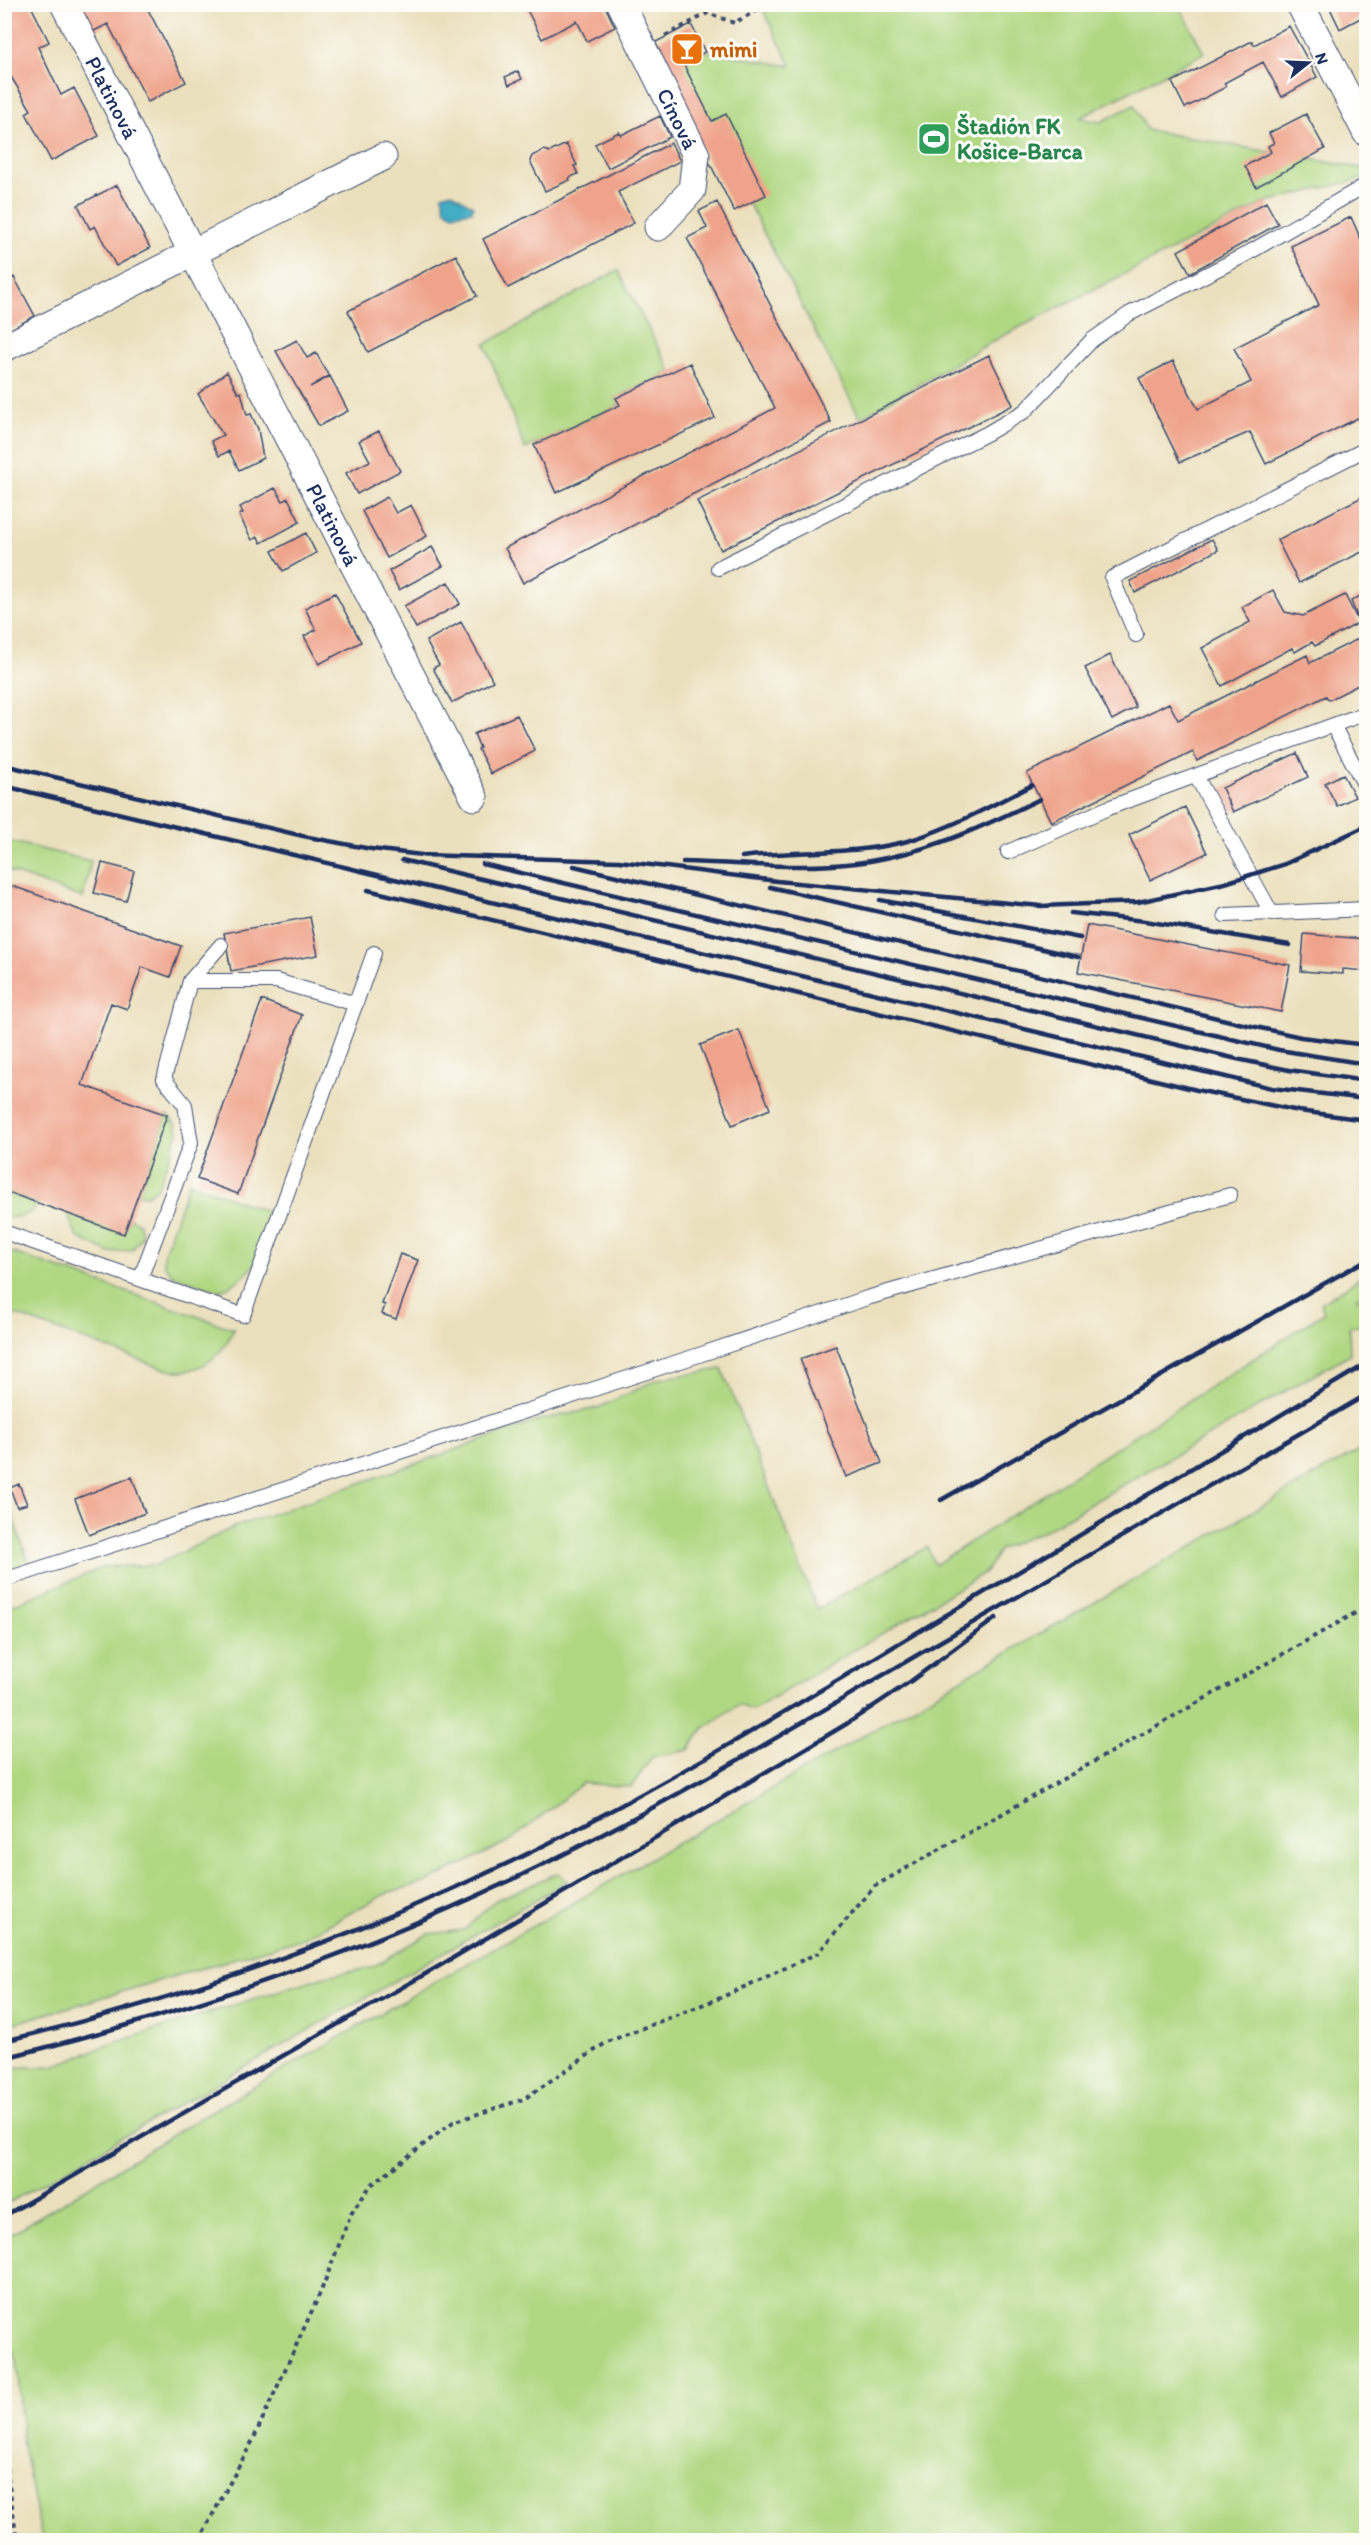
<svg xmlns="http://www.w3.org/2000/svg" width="1371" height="2545" font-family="Itim,sans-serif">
<rect width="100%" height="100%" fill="#fdfcf7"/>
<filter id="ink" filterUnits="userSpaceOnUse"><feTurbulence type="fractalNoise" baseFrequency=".0167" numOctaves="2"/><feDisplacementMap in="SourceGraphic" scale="12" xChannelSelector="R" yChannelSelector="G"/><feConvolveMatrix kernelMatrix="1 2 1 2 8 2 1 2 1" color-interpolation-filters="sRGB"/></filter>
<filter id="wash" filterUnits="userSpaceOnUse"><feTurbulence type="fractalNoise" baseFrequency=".008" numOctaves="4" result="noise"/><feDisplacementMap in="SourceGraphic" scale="24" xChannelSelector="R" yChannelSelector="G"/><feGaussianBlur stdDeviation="1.35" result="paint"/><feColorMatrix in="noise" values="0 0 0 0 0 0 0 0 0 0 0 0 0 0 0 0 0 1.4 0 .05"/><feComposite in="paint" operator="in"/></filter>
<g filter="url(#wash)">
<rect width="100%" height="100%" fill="#ebe0bd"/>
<path fill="#b0d883" stroke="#668470" stroke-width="1.5" d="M779,5H1179L1204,53L1080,118L1101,122L1134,105L1147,130L1366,169V178L1266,202L995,340L860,418L666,44L791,66L764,12Z
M618,270L671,372L616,398L620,405L525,449L485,344Z
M4,840L91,861L83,898L5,870Z
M167,1115L176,1124L178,1133L158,1187L147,1195L138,1194Z
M189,1182L273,1214C261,1252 260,1274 219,1291L172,1275L164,1264V1253Z
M4,1191L38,1203C32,1216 18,1218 5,1217Z
M67,1213L124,1233L130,1218L139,1223L142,1236L132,1250L109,1253L77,1237Z
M5,1250L234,1329C222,1357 199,1376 167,1370L5,1311Z
M1366,1274V1291L1356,1298L1366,1300V1322L1349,1328L1350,1354L1047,1529L999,1550L986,1572L753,1710L738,1705L704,1728L689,1750L652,1757L631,1787L583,1783L511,1840L427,1882L389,1892L304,1938L5,2026V1608L104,1567L156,1565L234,1527L543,1419L598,1408L658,1379L722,1369L817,1609L927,1547L935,1565L1324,1313L1321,1303Z
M1366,1446V2540H42L23,2445L17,2361L5,2333V2238L203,2116Z
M4,1493L30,1566L4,1575Z
M557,1873L568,1881L5,2205V2068L53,2066L111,2044L325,1976L371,1968L428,1934L464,1930L496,1900Z"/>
<path fill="#43adc3" stroke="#2f6e90" stroke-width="1.5" d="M451,192L473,206L472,211L453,214L445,209L442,195Z"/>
<g id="blocks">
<path fill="#efa38a" d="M4,4H30L49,42L38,47L61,95L74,88L99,136L51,161L26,113L31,110L4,65Z
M89,4H145L186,82L148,102L108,24L92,32L80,9Z
M527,4H604L615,27L587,41L577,21L542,39L525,6Z
M1328,4H1366V15L1340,29Z
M691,24L705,52L683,63L712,121L726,114L766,195L734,211L650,45Z
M1289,26L1317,77L1282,97L1263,62L1224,83L1226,87L1185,108L1172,82L1252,41L1254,45Z
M518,71L522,79L509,85L505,77Z
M1306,114L1325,149L1256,187L1245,166L1271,152L1268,146L1274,143L1269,133Z
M660,116L670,137L608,168L595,144L619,132L621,135Z
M671,143L680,161L618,192L634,223L508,288L483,239Z
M566,144L577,165L574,166L578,174L569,178L570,180L545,191L530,161L532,156L544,150L550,152Z
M117,185L150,248L116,266L95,226L90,229L78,205Z
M717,202L831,422L523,583L505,548L775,408L687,238L707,228L699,211Z
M1266,202L1278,224L1190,273L1178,251Z
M1351,217L1366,251V414L1266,464L1250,432L1180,462L1139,378L1173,361L1198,409L1251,382L1234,348L1319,305L1291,246Z
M456,255L477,296L368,352L348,311Z
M14,277L35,316L4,333V282Z
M297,340L307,358L316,353L329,376L310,387L330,376L348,411L319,426L276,351Z
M989,355L1013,405L721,550L697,501Z
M690,363L715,418L556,493L534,445L620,405L616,398Z
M227,372L238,393L241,392L247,415L251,414L258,429L263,458L239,470L229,451L219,456L211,441L223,435L198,394Z
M379,431L400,471L357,494L346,473L370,461L359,441Z
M275,488L283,501L288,498L300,522L261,543L258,537L252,540L239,515L243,513L240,507Z
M1366,495V550L1299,583L1277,540Z
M387,497L396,513L411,505L427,536L387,558L362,511Z
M306,533L316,553L283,571L272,551Z
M1212,539L1218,550L1135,593L1130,581Z
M432,547L443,566L399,590L389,571Z
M448,582L460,604L416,628L404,606Z
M1273,590L1285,612L1303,616L1345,595L1359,623L1315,646L1312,642L1295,652L1292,648L1222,686L1202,648L1250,622L1242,607Z
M335,593L361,642L319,664L304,636L316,630L305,608Z
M1366,593V613L1358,618L1351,601Z
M461,622L493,681L452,703L433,668L439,665L426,641Z
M1366,635V681L1329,700L1326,696L1197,761L1193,752L1051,822L1027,773L1169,703L1178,720L1307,655L1310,663Z
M1110,655L1136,707L1112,720L1085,668Z
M517,715L535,751L491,774L478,749L480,748L474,734Z
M1297,753L1308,777L1233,812L1222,788Z
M1343,774L1355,797L1337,806L1325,783Z
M1185,807L1207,853L1150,880L1129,835Z
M102,863L134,871L126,901L94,893Z
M4,883L181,946L170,977L142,967L127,1009L111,1003L82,1085L167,1115L124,1234L4,1191Z
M310,917L318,955L231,971L224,933Z
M1087,925L1290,965L1281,1012L1078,972Z
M1304,934L1366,939V971L1343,969V974L1301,971Z
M262,1000L302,1015L238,1194L197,1179Z
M739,1030L770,1109L732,1125L700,1045Z
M400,1254L418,1260L396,1319L382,1314L385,1305L382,1304Z
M836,1346L882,1463L846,1477L800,1359Z
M132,1477L145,1513L89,1535L75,1499Z
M19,1484L27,1504L17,1507L10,1488Z"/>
</g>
</g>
<g filter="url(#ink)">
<use href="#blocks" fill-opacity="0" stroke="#3a4a6c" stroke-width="1.5"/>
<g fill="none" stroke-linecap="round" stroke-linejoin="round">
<g stroke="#3a4a6c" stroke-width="16">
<path id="service" d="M718,568L988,433L1025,411L1092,340L1129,314L1243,256L1366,185
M1136,635L1112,578L1366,449
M1334,727L1366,788
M1196,776L1272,914
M1008,852L1108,808L1366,713
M1225,915L1366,909
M190,981L221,945
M4,1232L243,1315L374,953
M140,1279L191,1143L185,1105L164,1079L190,981H276L356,1004
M4,1580L696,1356L867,1298L1230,1195"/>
</g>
<g stroke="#3a4a6c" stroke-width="29">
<g id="minor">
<path id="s1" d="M64,4L474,797"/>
<path id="s2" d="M621,4L696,155L692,190L658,227"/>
<path d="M1300,4L1366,132"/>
<path d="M4,348L383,157"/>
</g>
</g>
<path stroke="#3a4a6c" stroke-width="4" stroke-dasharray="4.5 4.5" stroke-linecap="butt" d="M665,36L708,13L734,23L768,4
M4,2450L17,2540
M199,2540L253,2440L321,2291L351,2214L371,2185L453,2122L524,2099L607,2042L720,1998L818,1953L875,1886L1366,1607"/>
<use href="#service" stroke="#fff" stroke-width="14"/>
<use href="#minor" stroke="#fff" stroke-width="27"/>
<path stroke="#1b2f5e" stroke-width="4.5" d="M4,765L303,836L371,849L422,855L619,861L777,881L1041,906L1138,902L1225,883L1285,864L1366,826
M4,786L1272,1088L1366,1099
M742,857C795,850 861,855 911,840C953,827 993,805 1032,785
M402,860L1237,1059L1289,1070L1366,1081
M683,862C740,863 800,870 856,863C922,855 981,828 1040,799
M482,864L1279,1050L1366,1064
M574,866L1247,1025L1301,1037L1366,1045
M770,887L1078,957
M368,890L1197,1090L1299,1111L1366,1120
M880,900L1080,938
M1071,913L1145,921L1290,945
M941,1500L1366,1260
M4,2041C187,1998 363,1934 531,1852C664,1786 791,1708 918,1632C1068,1543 1217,1453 1366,1364
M4,2058C188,2013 366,1951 536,1868C676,1800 809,1718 943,1640C1084,1558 1226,1477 1366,1395
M4,2216L441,1965L848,1723L911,1681L996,1618"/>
</g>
</g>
<defs>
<g id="bar-square" transform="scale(1.725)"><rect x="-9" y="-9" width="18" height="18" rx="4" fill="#e8710a" stroke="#fdfcf7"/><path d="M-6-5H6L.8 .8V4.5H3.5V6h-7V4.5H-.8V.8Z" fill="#fff"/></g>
<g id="stadium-square" transform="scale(1.725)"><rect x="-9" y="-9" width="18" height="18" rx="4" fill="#2e9e5b" stroke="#fdfcf7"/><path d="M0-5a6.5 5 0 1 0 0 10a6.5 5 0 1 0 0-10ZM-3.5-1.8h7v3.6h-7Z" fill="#fff"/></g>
</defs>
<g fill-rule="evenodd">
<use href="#bar-square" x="687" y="49"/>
<use href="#stadium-square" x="934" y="139"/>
</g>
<g text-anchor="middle" stroke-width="6" stroke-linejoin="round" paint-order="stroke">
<g font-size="22" font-weight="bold" fill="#c56008" stroke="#fdfcf7" text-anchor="start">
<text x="710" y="57">mimi</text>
</g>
<g font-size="22" fill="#1b2f5e" stroke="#fdfcf7">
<text dy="8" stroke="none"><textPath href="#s1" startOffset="105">Platinová</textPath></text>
<text dy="8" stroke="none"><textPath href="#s2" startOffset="128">Cínová</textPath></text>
<text dy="8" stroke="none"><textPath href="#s1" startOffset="586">Platinová</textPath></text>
</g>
<g font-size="22" font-weight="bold" fill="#27864d" stroke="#fdfcf7" text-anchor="start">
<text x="957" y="134">Štadión FK<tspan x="957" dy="25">Košice-Barca</tspan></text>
</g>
</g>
<rect width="1371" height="2545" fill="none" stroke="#fdfcf7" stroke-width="24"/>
<g transform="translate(1308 63) rotate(72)" stroke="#fdfcf7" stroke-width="4.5" paint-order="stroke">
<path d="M0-4.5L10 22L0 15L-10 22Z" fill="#1b2f5e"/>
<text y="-9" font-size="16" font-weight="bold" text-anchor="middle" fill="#1b2f5e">N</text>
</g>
</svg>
